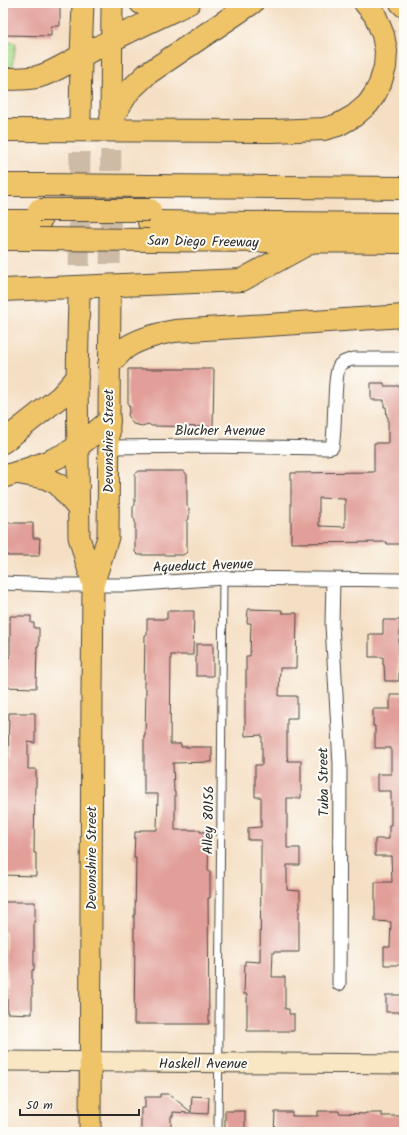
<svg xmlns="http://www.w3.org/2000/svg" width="407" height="1135" font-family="Kalam,sans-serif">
<rect width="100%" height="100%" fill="#fdfcf7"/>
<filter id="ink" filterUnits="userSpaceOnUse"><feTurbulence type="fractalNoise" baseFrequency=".025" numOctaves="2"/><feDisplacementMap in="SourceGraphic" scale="8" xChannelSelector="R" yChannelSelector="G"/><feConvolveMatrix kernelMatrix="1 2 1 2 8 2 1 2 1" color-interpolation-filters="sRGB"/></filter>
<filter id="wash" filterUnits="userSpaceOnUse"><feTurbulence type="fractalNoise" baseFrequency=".012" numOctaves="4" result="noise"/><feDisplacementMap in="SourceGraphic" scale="16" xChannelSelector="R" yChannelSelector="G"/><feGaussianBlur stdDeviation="0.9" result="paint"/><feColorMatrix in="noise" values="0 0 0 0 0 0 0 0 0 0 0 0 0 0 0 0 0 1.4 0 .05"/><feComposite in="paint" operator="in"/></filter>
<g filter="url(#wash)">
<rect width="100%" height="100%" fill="#f5dfc4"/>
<path fill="#a7dc8c" stroke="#69845c" d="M3,42L16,43L12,68H3Z"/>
<g id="blocks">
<path fill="#e29f99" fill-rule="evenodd" d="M3,3H60V26H51V36L3,35Z
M128,369H214L213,427L151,426L149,424L142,426L133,424L128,415L130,407L128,405Z
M371,383H384V386H404V544H387V542L291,543V473L374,472V443H388V417H387L386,407H384V400H371ZM319,498L345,499V527L319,526Z
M139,471H184L187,475V506L189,508V519L187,521V552L183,555H138L135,552V520L133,518V507L135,505V474Z
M7,523H33V538H40L39,556H7V548H3V525H7Z
M248,609L282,610V613H297L296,668H280L279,696H297V718H287V755L288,761H301V798H287V848H300V865H287V890L300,891V908H299V952H273L272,977H285V1009H289V1014H294V1031H247V994H244L245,961L260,962L261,870V840H248V828L261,827V797H255V765H262V735L245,736V698H246V656H250L251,623H247Z
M167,611H194L193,655H171L170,744H181V747H212V762L173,763L174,792H175V830H200V832H209L208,871H210V898H208L209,1024H134L135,941H134V915H135L136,858H134L135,832H140V830H157L158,794H144V735H145L146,688H144L145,635H147V619H167Z
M10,616H31V623H34V628H39V646H37L36,688L3,687V669H8V657H10Z
M383,620H400V639H399V681H385L384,665H383V657H369V634H383Z
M196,644H213V676H196Z
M390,695H404V965H384V947H390L391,922L375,921V882H392L391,856H375V839H389V825H391V791H377V774H391V748H375V726H373V709H390Z
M9,713H35V743L28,742V769H36V787H35L34,853H36V876L3,875V762L4,758H8Z
M3,902H35V921H34V970H32V1014L7,1013V970H6V932H3Z
M386,995H404V1012H386Z
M160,1094H169L191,1112L192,1096L209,1097L208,1114L173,1112V1116H171V1132H141V1108H145V1097H160Z
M225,1111H245V1132H225Z
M318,1111H339V1113L365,1114V1113H382V1116H402V1132H274L275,1112H292V1116H318Z"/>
</g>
</g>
<g filter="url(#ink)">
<use href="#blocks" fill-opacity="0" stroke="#494642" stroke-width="1"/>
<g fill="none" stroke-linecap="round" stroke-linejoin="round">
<path stroke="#cdbba5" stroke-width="21" stroke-dasharray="21 10" stroke-linecap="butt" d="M110,295L111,119
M79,297L80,119"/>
<g stroke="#494642" stroke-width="9">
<path id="lane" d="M218,1132L223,578"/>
</g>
<g stroke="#494642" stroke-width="15">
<path id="street" d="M109,447L207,446L326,448L332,447C336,431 333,373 340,365C344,361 349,360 354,359H404
M333,579L332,625L340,764L339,984
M3,583L54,585H129L223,578L404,580"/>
</g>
<g stroke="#494642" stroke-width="21">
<path id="secondary" d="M3,1061L404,1064"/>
</g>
<g stroke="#494642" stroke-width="23">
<path id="primary" d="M80,119L81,56L83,3
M111,119L112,3
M79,297L77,378L79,537L93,585
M90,1132L92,693L93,585L108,537L110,295"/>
</g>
<g stroke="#494642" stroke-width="24">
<path id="highway" d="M141,3L148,7L167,13
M401,3L404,6
M3,79C14,79 26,79 37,77C53,73 67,63 81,56C116,37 153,20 189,3
M111,119L129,91L147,74L252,3
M3,130L273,131L324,129L338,125L354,116L368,104L375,94L380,84L385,67L386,51L383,35L375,15L365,3
M3,185H40
M150,186L404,188
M3,221H40
M149,222L404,224
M3,239H39
M149,240L404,242
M3,290L242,280L311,242
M109,365C115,359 120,352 127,347C141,338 158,334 175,331L404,316
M3,442L60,397L77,378
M18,473L46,478L58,484L78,508
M3,477C28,469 55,461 77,447C88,439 98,430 109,421"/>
</g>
<use href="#lane" stroke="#fff" stroke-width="7"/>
<use href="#street" stroke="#fff" stroke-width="13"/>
<use href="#secondary" stroke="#f9e7c3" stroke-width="19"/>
<use href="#primary" stroke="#efc469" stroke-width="21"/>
<use href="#highway" stroke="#efc469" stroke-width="22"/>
<g stroke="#494642" stroke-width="24" stroke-linecap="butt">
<path id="highway-bridge" d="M40,185L150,186
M39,210H150
M39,239L149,240"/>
</g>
<use href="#highway-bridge" stroke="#efc469" stroke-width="22"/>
</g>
</g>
<g text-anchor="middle" stroke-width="4" stroke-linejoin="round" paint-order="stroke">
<g font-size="14" fill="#2b2b2b" stroke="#fdfcf7">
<text transform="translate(203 241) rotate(1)" y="5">San Diego Freeway</text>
<text x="220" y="435">Blucher Avenue</text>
<text transform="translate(108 441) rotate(-90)" y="5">Devonshire Street</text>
<text transform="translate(203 565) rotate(-2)" y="5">Aqueduct Avenue</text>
<text transform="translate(323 782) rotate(-91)" y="5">Tuba Street</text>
<text transform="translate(208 820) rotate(-89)" y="5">Alley 80156</text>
<text transform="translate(91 858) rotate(-90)" y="5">Devonshire Street</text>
<text x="203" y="1068">Haskell Avenue</text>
</g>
</g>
<rect width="407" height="1135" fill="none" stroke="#fdfcf7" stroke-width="16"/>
<path d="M20 1109v6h119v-6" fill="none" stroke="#2b2b2b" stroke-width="2"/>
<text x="26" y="1109" font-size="12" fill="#2b2b2b" stroke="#fdfcf7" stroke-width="3" paint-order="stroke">50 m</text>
</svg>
